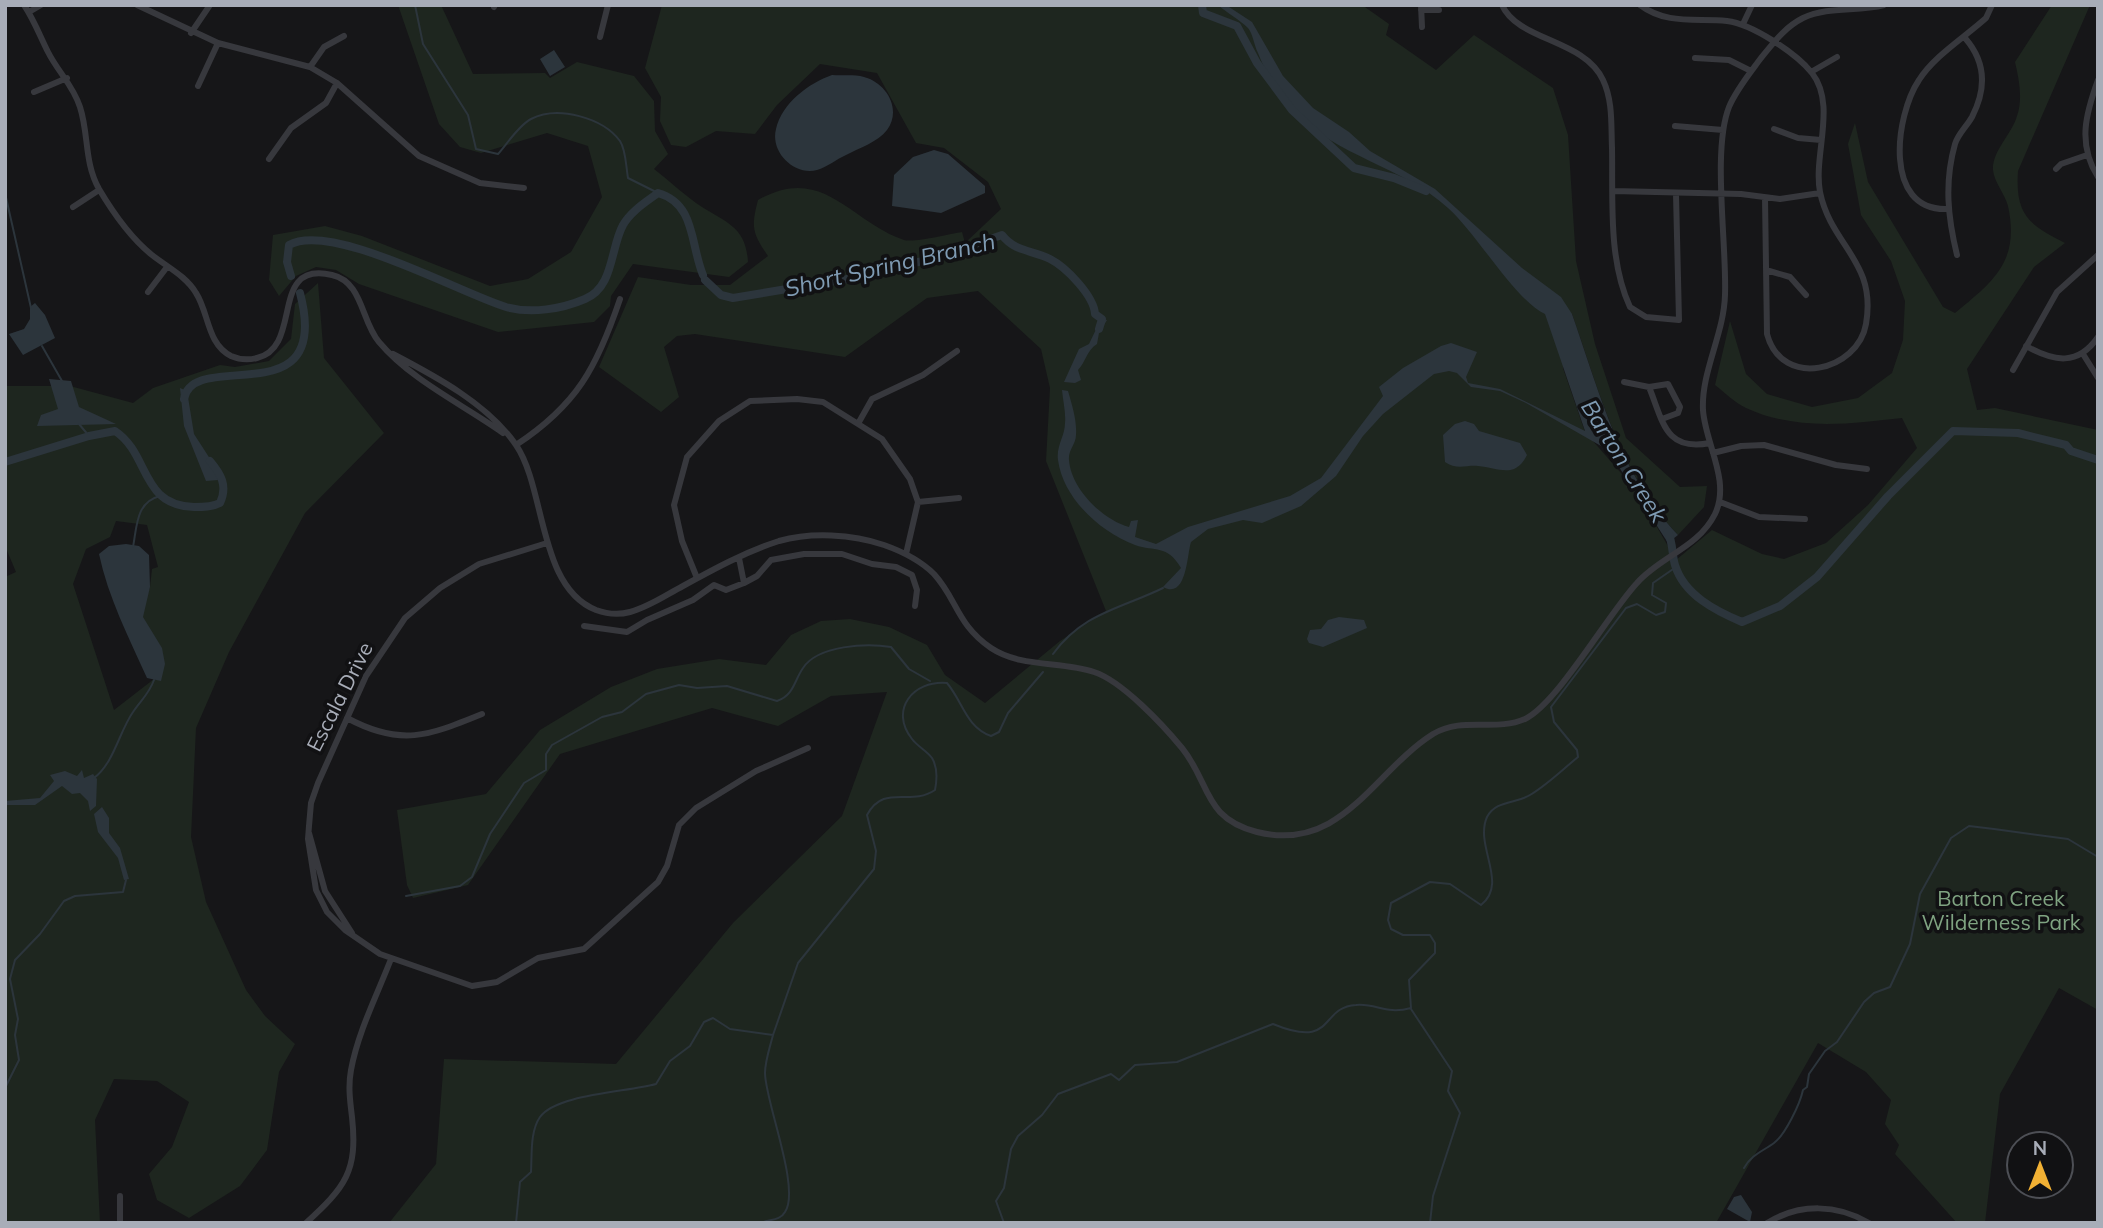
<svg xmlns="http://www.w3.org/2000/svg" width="2103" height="1228" font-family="Mulish,sans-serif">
<rect width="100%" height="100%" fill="#161618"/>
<path fill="#1e261f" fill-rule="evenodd" d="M398,5H441L473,74L545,73L550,78L577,62L634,76L654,101L655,131L668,154L654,169C670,181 685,196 702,207C728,223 746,228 748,262L729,277L633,264L611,296L610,306L594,322L498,332L359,284L336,270L316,267L296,276L279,296L269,280L273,235L325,226L362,236L490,286L528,279L571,252L602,197L588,146L547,133L481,153L460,147L439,124Z
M662,5H1362L1389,24L1386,35L1436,70L1474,35L1553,88L1568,135L1576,261L1595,344L1626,438L1680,487L1707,486L1704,507L1678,535C1620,475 1599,390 1572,314L1563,368L1585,432L1635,489L1676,560L1712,530L1762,554L1784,559L1826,543L1868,505L1917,448L1902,418C1849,424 1796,431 1746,408C1735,403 1724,392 1715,385L1730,321L1746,374L1767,394L1812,407L1858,398L1892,373L1903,340L1905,301L1891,261L1861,215L1848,144L1855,123L1868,182L1943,307L1955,313C1994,281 2020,261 2008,206C2005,194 1994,182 1993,170C1992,151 2012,134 2017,116C2023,99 2019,79 2015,62L2052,5H2090L2018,171C2015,215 2029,225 2065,243L2034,267L1967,369L1977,410L1995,408L2098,430V1010L2059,988L2000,1094L1985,1223H1957L1895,1154L1899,1145L1885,1124L1891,1100L1866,1072L1818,1043L1716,1223H389L436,1164L444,1059L616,1064L733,923L842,816L887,692L831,696L778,726L712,708L560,754L468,885L413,898L407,885L397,810L486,794L540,730L611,687L657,669L719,659L766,665L791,635L821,621L850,619L889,627L927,645L945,675L985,703L1060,641L1106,611L1046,461L1050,388L1041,349L978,291L927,298L845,357L695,334L677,336L664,347L679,397L661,412L599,367L638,277L691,285H730L768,256C752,233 751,227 758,200C823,163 849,221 904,240C914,243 949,234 962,232L965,243L1001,209L988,182L944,148L916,143L877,73L820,64L777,105L755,134L716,131L686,147L671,145L660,121L661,97L645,68Z
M318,283L324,358L384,433L305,513L229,652L196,728L191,837L206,902L246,990L265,1016L295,1044L279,1072L267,1150L240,1186L189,1218L157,1200L149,1174L172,1147L189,1102L157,1081L114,1079L95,1120L100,1223H5V577L16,572L5,546V386H70L133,403L153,388L220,365L235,367L269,361L291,339L295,304ZM116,521L147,525L158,567L152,569L150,587L140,618L161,680L154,679L114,710L73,584L86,549L110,537Z"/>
<path fill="#2c353c" d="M1218,5H1226L1252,22L1283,76L1313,108L1349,132L1370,151L1435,189L1522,268L1561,297L1572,314C1599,391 1620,475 1678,535L1668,543L1608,450L1526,403L1500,391L1471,387L1457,373L1449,371L1434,374L1383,414L1363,436L1336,476L1301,506L1262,523L1243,520L1208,529L1191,542C1187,554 1187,600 1163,587L1181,568C1167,544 1155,552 1135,545C1100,532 1063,498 1058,460C1056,446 1065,436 1065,423C1066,413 1063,401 1062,390L1068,391C1072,405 1077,420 1076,435C1076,444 1068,450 1069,460C1071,489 1103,520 1129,527L1131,521L1138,520L1135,537L1156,544L1188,527L1290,496L1321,478L1383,396L1379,387L1403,368L1441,346L1451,343L1477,352L1466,377L1468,383L1500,389L1585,431L1545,314C1514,299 1478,235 1448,208C1404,167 1336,156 1294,112C1279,95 1266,74 1258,53C1254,45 1253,34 1248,28C1240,20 1227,13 1218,5Z
M554,50L565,67L550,76L540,59Z
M832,75C842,76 854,74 864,77C887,83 902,110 887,130C878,142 859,148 846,155C837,159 827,167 817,170C794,176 770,152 776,129C782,103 809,83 832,75Z
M934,150L948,154L985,186V193L941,213L892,206L894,175L913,157Z
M35,303L45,315L55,338L23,355L9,334L24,329L30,319V307Z
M1101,319L1107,320L1099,333L1097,344C1086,351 1086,362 1078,370L1081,380L1075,383L1064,382L1079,349L1089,344Z
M49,379L71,381L79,407L116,424L37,426L41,415L58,409Z
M180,388L187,391L194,434L216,468L218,480L206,481L184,426Z
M1465,421L1474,424L1479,431L1520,443L1527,455C1515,479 1499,468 1478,466C1466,465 1456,470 1445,462L1443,435L1455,424Z
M126,544L139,546L149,555L150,587L143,617L162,648L165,664L161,681L147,678C129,638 108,597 99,554L109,546Z
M1339,617L1364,620L1367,628L1323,647L1309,643L1307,639L1310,630L1321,629L1328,620Z
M82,770L84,778L93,774L97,779L96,806L90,811L88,801L80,793L72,794L62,786L35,805H5V801L40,798L54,781L50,775L65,771L77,776Z
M102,807L109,818V833L120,848L129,879L124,880L118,858L98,832L94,814Z
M1741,1195L1752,1212L1750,1222L1727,1209L1734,1197Z"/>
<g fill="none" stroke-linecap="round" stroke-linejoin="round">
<path stroke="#2c353c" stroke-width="2" d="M415,5L423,44L468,115L476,149L498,154C507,144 519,125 531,119C558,105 603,118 620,141C626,150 626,167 628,178L658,193
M5,193L31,308
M42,346L62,381
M79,424L89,436
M133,547C137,526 136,502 160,496
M1053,654C1083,613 1120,609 1163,588
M94,778C114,763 119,732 133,712C141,700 149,694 154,680
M406,896L460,886L472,877L490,834L524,783L546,770V754L552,745L602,717L622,712L646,694L679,685L697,688L727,686L777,701C794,695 794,681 803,668C818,645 867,643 891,647L909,669L930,681
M1411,1009L1452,1071L1448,1091L1460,1113L1433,1196L1430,1223
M5,1088L19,1060L15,1035L18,1019L10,979L15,960L40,934L64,901L75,896L123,892L126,880
M1744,1168C1751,1155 1763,1151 1774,1143C1785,1135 1800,1104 1803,1090L1807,1087L1809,1074L1825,1051L1837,1042L1864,1002L1874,993L1890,987L1910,944L1920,894L1951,838L1969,826L1994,829L2068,839L2098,857
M516,1223L520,1182L531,1172C532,1155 530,1131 540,1117C556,1094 628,1092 656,1084L670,1061L690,1046L704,1022L713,1018L730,1029L773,1035L798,963L874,869L876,851L867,815C884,783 910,807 935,790C937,780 938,768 932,758C927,751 917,746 912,739C889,710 913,680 947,683C963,702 966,727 991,736L999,732L1008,713L1043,672
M761,1223C769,1219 780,1221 785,1212C801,1189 765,1101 765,1073C765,1061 770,1047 773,1035
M1004,1223L996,1201L1004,1188L1011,1149L1018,1136L1042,1115L1058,1094L1111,1074L1119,1080L1135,1065L1177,1062L1273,1024C1336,1050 1319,1007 1356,1005C1377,1003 1385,1015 1411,1008L1409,980L1435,953V943L1430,935H1403L1391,929L1388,920L1391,903L1430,882L1450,884L1481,905C1509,883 1474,846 1487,817C1496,800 1516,804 1530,795C1547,785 1562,770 1578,757L1577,750L1554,722L1551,707L1626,608L1637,604L1656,615L1665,612L1666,603L1652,595L1653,583L1676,567"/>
<path stroke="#2c353c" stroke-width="8" d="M1202,5L1203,13L1237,26L1257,63L1292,110L1354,168L1394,178L1426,191
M291,276L287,262L289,245C331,221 460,293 506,307C531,314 562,309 585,299C614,287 610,249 623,225C631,211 646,202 658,193C696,204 690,244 703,275
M705,280L721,295L733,298L847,279L935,258L1002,235C1015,252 1032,250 1050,259C1066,267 1094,296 1095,314L1102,319L1099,329
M184,399C193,347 333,418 300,293
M5,462L89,436L115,431C150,454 140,506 194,507C203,507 212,507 220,503C228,486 221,474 210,461
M1668,532C1673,543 1672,555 1675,565C1684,595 1716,611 1742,622L1780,606L1817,577L1888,496L1953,431L2018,433L2066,445L2071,451L2098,460"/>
<path stroke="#37383d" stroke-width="6" d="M24,5C34,20 40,36 48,52C58,72 73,85 80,107C89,135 84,162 99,189C112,211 132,239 152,255C167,267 186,276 196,293C209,313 207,344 231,356C240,360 249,360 257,358C304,347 268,260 332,275C363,282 361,321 379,342C411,380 462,404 503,433
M137,5L218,43L310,67L337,83L419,156L480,183L524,188
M1421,5L1422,27
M1502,5C1518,41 1584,39 1603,80C1613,101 1611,125 1612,148C1613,199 1608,260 1630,307L1646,317L1679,320L1676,194
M1640,5C1667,25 1695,18 1727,21C1752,24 1796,53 1812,73C1837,105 1813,155 1820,192C1831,246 1877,261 1866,324C1858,371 1782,390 1767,334L1765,198
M494,7L495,5
M1421,10H1439
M29,12L41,5
M1743,24L1752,5
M191,33L210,5
M600,37L608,5
M1695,58L1729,60L1751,71
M310,67L324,47L344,36
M1811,72L1837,57
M2098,80C2086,113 2077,144 2098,177
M198,86L218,43
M34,92L67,78
M1675,126L1723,130
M1774,129L1798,138L1821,140
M269,159L291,128L326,103L337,83
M2056,169L2061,164L2087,155
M1613,191L1741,194L1780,199L1820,193
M73,207L99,190
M1947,209C1883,211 1895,116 1919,80C1934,56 1965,37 1986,18L1992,5
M1957,255C1948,218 1944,183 1955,144C1958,134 1967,126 1972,117C1987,88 1986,62 1965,38
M1766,270L1790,277L1806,295
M148,292L167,267
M2026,346C2054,362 2078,366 2098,337
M393,354C435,376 488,404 516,445C546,489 538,587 596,610C607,614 619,615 630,612C649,607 666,595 683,586C714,569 745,552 779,541C811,532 852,534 884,545C901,551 921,561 934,574C957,599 957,625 991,648C1021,668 1061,661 1094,672C1122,681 1163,725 1182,748C1211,784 1203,818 1257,832C1342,853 1373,772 1433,734C1463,716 1495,732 1525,719C1558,703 1608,614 1637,583C1661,556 1698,548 1715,514C1731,481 1705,443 1703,410C1701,372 1724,334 1725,295C1727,245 1712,150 1729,107C1736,90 1750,73 1761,58C1774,42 1785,27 1803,18C1829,6 1857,12 1884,5
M2083,354L2098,378
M2013,370L2057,292L2098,255
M1624,382L1649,387
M1649,387C1663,421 1665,452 1710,443
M1649,387L1668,384L1680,407L1678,413L1662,419
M859,422L872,399L923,375L957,351
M516,445C577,405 597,367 620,299
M1713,453L1741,446L1764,445L1836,465L1867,469
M918,502L959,498
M1720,502L1759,517L1805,519
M547,543L479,564L440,588L405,618L366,676L318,783L311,803L309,826L308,839L316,890L327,912L345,930L380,954L472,986L497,982L538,958L584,949L658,882L667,866L679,825L696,808L756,771L808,748
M739,558L744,583L757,576L771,560L804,554H842L872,564L896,567L912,575L917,590L915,606
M697,578L682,541L674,505L687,457L719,421L750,401L797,399L823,402L882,439L910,479L918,502L906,554
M584,626L627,632L647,620L693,600L714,585L726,590L744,583
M347,718C401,747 428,736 482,714
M309,833L325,891L352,933
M120,1196V1223
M306,1223C345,1187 358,1172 352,1117C350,1101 348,1086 351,1070C358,1032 377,995 391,959
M1767,1223C1800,1203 1837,1204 1869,1223"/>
</g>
<g text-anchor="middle" stroke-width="7" stroke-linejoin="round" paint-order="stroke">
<g font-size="21" fill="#a8adb8" stroke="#111113">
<text transform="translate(340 697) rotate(-63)" y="7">Escala Drive</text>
</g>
<g font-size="21" fill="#7fa381" stroke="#111113">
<text x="2001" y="906">Barton Creek<tspan x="2001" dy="24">Wilderness Park</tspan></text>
</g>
<g font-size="23" font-style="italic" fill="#7f9bb3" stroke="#111113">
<text transform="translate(890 265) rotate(-13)" y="8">Short Spring Branch</text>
<text transform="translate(1624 461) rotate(58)" y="8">Barton Creek</text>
</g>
</g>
<rect width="2103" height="1228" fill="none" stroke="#a8adb8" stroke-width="14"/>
<g transform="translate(2040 1165)"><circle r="33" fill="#111113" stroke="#4d4f55" stroke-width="2"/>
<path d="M0-5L12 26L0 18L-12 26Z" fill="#f2b134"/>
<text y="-10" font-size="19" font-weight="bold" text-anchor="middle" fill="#a8adb8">N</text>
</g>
</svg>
